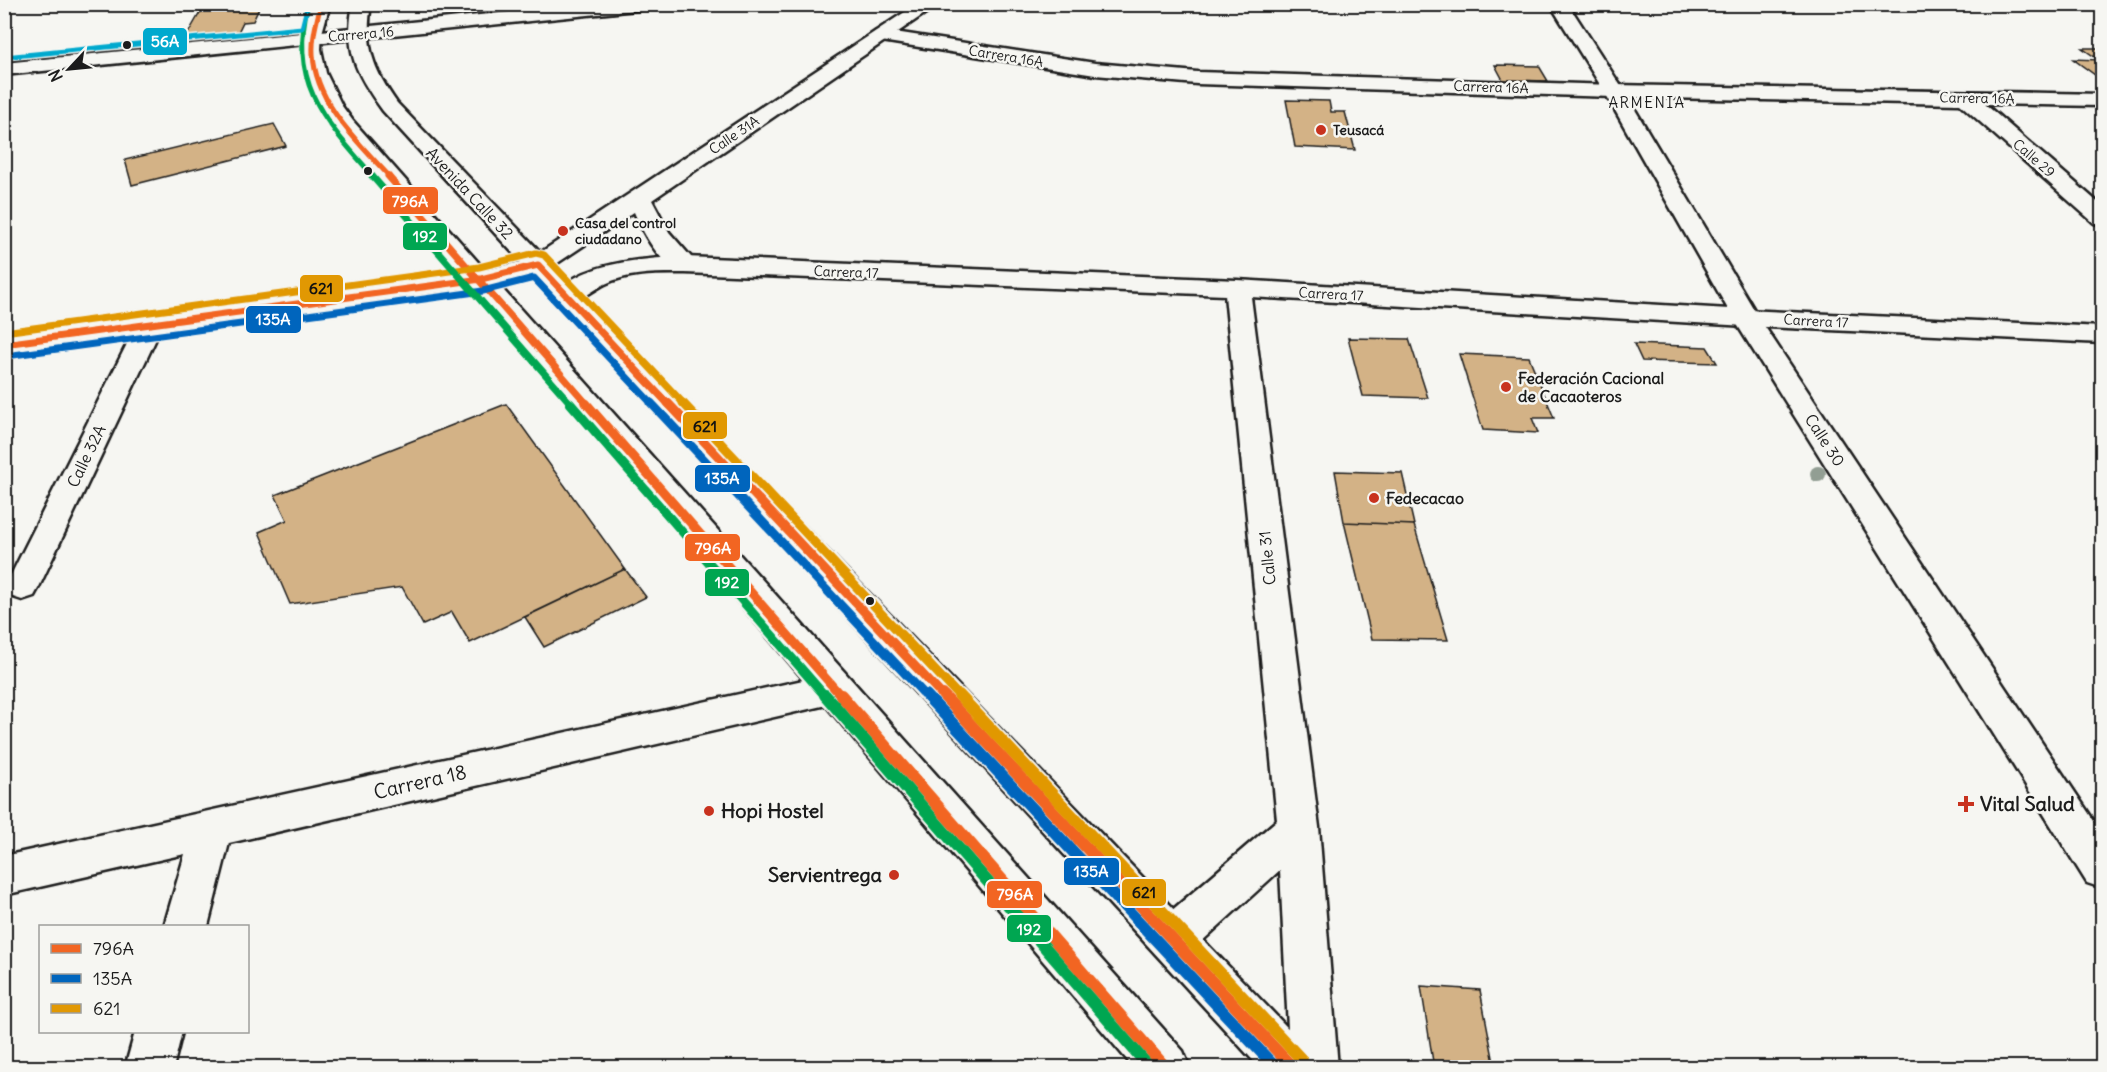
<svg xmlns="http://www.w3.org/2000/svg" width="2107" height="1072" font-family="Delius,sans-serif">
<rect width="100%" height="100%" fill="#f6f6f2"/>
<filter id="ink" filterUnits="userSpaceOnUse"><feTurbulence type="fractalNoise" baseFrequency=".0167" numOctaves="2"/><feDisplacementMap in="SourceGraphic" scale="12" xChannelSelector="R" yChannelSelector="G"/><feConvolveMatrix kernelMatrix="1 2 1 2 8 2 1 2 1" color-interpolation-filters="sRGB"/></filter>
<g filter="url(#ink)">
<path fill="#d3b286" stroke="#1c1c1c" stroke-width="1.5" d="M205,4H261L253,21L243,22L238,32L186,37Z
M2082,48H2102V80L2073,59L2099,60Z
M1495,65L1539,66L1548,81L1503,80Z
M1286,100L1329,101L1331,112H1345L1355,150L1295,147Z
M274,124L286,146L132,185L125,160Z
M1348,338L1409,339L1428,398L1363,396Z
M1634,344L1707,347L1717,363L1642,361Z
M1459,354L1529,357L1554,418H1532L1538,433L1483,430Z
M506,404L625,569L470,643L452,612L423,625L402,587L290,604L259,532L287,520L275,495Z
M1335,471L1402,473L1414,525L1344,522Z
M1344,522L1414,525L1448,640L1372,639Z
M625,569L646,597L544,647L525,617Z
M1421,986L1480,990L1495,1068H1434Z"/>
<g fill="none" stroke-linecap="round" stroke-linejoin="round">
<g stroke="#1c1c1c" stroke-width="5">
<path id="minor" d="M882,30L1095,63L1197,72L1614,85L2102,94V106L1985,104L2102,206V225L2094,223L1960,104L1614,97L1197,84L1095,75L875,40L873,36L875,32Z
M685,257L1237,280L1746,310L2102,327V343L1746,326L1251,297L1319,827L1338,1068H1290L1280,870L1188,954L1172,960L1156,954L1150,939L1156,924L1277,820L1225,295L685,273C658,273 630,272 605,284C589,292 577,306 558,302L554,296C577,262 648,258 685,257Z
M150,316L160,318L163,324L39,587L34,596L22,600L10,596L5,587L137,324L140,318Z
M835,673L848,677L854,688L848,699L835,703L229,843L208,926H164L185,854L4,895V856Z
M135,1032H182L173,1068H125Z"/>
</g>
<g stroke="#1c1c1c" stroke-width="5">
<path id="tertiary" d="M588,4H655L646,9L4,75V63Z
M917,4H939L652,200L669,232L698,265L694,270C688,272 682,274 676,270C657,259 642,231 634,212L547,270L538,273L529,270L525,265L529,260Z
M1550,4H1568L1624,91L1759,318L2102,833V888L2087,883L1733,318L1604,91Z"/>
</g>
<g stroke="#1c1c1c" stroke-width="5">
<path id="secondary" d="M312,4H330L322,33L321,49L326,73L342,106L353,121L485,270L521,262L383,111C356,74 344,51 353,4H371C364,46 373,69 397,103L1310,1051L1317,1068H1260L532,274L497,283L1183,1051L1190,1068H1134L471,288L4,352V336L460,274L337,131C305,83 294,61 312,4Z"/>
</g>
<use href="#minor" fill="#f6f6f2" fill-rule="evenodd"/>
<use href="#tertiary" fill="#f6f6f2" fill-rule="evenodd"/>
<use href="#secondary" fill="#f6f6f2" fill-rule="evenodd"/>
<g stroke="#f6f6f2" stroke-width="8">
<path id="bus-1-far3" d="M321,4C317,20 312,37 313,54C315,103 359,143 390,177"/>
</g>
<g stroke="#f6f6f2" stroke-width="10">
<path id="bus-1-far2" d="M388,176L588,405
M4,344L481,279L538,265L669,405"/>
</g>
<g stroke="#f6f6f2" stroke-width="14">
<path id="bus-1-far1" d="M586,403L842,697
M668,403L944,697"/>
</g>
<g stroke="#f6f6f2" stroke-width="16">
<path id="bus-1" d="M841,695L1166,1068
M943,695L1293,1068"/>
</g>
<g stroke="#f6f6f2" stroke-width="10">
<path id="bus-2-far2" d="M6,356L483,291L534,278L653,405"/>
</g>
<g stroke="#f6f6f2" stroke-width="14">
<path id="bus-2-far1" d="M651,403L927,697"/>
</g>
<g stroke="#f6f6f2" stroke-width="16">
<path id="bus-2" d="M926,695L1276,1068"/>
</g>
<g stroke="#f6f6f2" stroke-width="10">
<path id="bus-3-far2" d="M4,332L479,267L536,253L544,255L685,405"/>
</g>
<g stroke="#f6f6f2" stroke-width="14">
<path id="bus-3-far1" d="M683,403L960,697"/>
</g>
<g stroke="#f6f6f2" stroke-width="16">
<path id="bus-3" d="M959,695L1302,1060"/>
</g>
<g stroke="#f6f6f2" stroke-width="8">
<path id="bus-4-far3" d="M308,4C288,84 325,121 374,177"/>
</g>
<g stroke="#f6f6f2" stroke-width="10">
<path id="bus-4-far2" d="M372,176L572,405"/>
</g>
<g stroke="#f6f6f2" stroke-width="14">
<path id="bus-4-far1" d="M570,403L826,697"/>
</g>
<g stroke="#f6f6f2" stroke-width="16">
<path id="bus-4" d="M825,695L1150,1068"/>
</g>
<g stroke="#f6f6f2" stroke-width="8">
<path id="bus-5" d="M4,57L302,28L308,4"/>
</g>
<use href="#bus-1-far3" stroke="#f26522" stroke-width="5"/>
<use href="#bus-1-far2" stroke="#f26522" stroke-width="7"/>
<use href="#bus-1-far1" stroke="#f26522" stroke-width="9"/>
<use href="#bus-1" stroke="#f26522" stroke-width="12"/>
<use href="#bus-2-far2" stroke="#0065bd" stroke-width="7"/>
<use href="#bus-2-far1" stroke="#0065bd" stroke-width="9"/>
<use href="#bus-2" stroke="#0065bd" stroke-width="12"/>
<use href="#bus-3-far2" stroke="#e19803" stroke-width="7"/>
<use href="#bus-3-far1" stroke="#e19803" stroke-width="9"/>
<use href="#bus-3" stroke="#e19803" stroke-width="12"/>
<use href="#bus-4-far3" stroke="#00a651" stroke-width="5"/>
<use href="#bus-4-far2" stroke="#00a651" stroke-width="7"/>
<use href="#bus-4-far1" stroke="#00a651" stroke-width="9"/>
<use href="#bus-4" stroke="#00a651" stroke-width="12"/>
<use href="#bus-5" stroke="#00a9ce" stroke-width="5"/>
</g>
<circle fill="#929e93" cx="1818" cy="474" r="8"/>
</g>
<g fill="#1c1c1c" stroke="#f6f6f2" stroke-width="2">
<circle cx="127" cy="45" r="5"/>
<circle cx="368" cy="171" r="5"/>
<circle cx="870" cy="601" r="5"/>
</g>
<g fill="#c8321e" stroke="#f6f6f2" stroke-width="2">
<circle cx="1321" cy="130" r="6"/>
<circle cx="563" cy="231" r="6"/>
<circle cx="1506" cy="387" r="6"/>
<circle cx="1374" cy="498" r="6"/>
<path d="M1963 795h6v6h6v6h-6v6h-6v-6h-6v-6h6z"/>
<circle cx="709" cy="811" r="6"/>
<circle cx="894" cy="875" r="6"/>
</g>
<g text-anchor="middle" stroke-width="5" stroke-linejoin="round" paint-order="stroke">
<g font-size="14" fill="#1c1c1c" stroke="#f6f6f2">
<text transform="translate(361 34) rotate(-5)" y="5">Carrera 16</text>
<text transform="translate(1006 56) rotate(9)" y="5">Carrera 16A</text>
<text transform="translate(1491 87) rotate(2)" y="5">Carrera 16A</text>
<text transform="translate(1977 98) rotate(1)" y="5">Carrera 16A</text>
<text transform="translate(734 135) rotate(-34)" y="5">Calle 31A</text>
<text transform="translate(2034 158) rotate(41)" y="5">Calle 29</text>
<text transform="translate(846 272) rotate(2)" y="5">Carrera 17</text>
<text transform="translate(1331 294) rotate(3)" y="5">Carrera 17</text>
<text transform="translate(1816 321) rotate(3)" y="5">Carrera 17</text>
</g>
<g font-size="14" font-weight="bold" fill="#1c1c1c" stroke="#f6f6f2" text-anchor="start">
<text x="1333" y="135">Teusacá</text>
<text x="575" y="228">Casa del control<tspan x="575" dy="16">ciudadano</tspan></text>
</g>
<g font-size="15" letter-spacing="1.5" fill="#1c1c1c" stroke="#f6f6f2">
<text x="1647" y="108">ARMENIA</text>
</g>
<g font-size="16" fill="#1c1c1c" stroke="#f6f6f2">
<text transform="translate(470 193) rotate(47)" y="6">Avenida Calle 32</text>
<text transform="translate(1825 440) rotate(57)" y="6">Calle 30</text>
<text transform="translate(86 456) rotate(-64)" y="6">Calle 32A</text>
<text transform="translate(1267 558) rotate(-96)" y="6">Calle 31</text>
</g>
<g font-size="16" font-weight="bold" fill="#1c1c1c" stroke="#f6f6f2" text-anchor="start">
<text x="1518" y="384">Federación Cacional<tspan x="1518" dy="18">de Cacaoteros</tspan></text>
<text x="1386" y="504">Fedecacao</text>
</g>
<g font-size="20" fill="#1c1c1c" stroke="#f6f6f2">
<text transform="translate(420 782) rotate(-13)" y="7">Carrera 18</text>
</g>
<g font-size="20" font-weight="bold" fill="#1c1c1c" stroke="#f6f6f2" text-anchor="start">
<text x="1980" y="811">Vital Salud</text>
<text x="721" y="818">Hopi Hostel</text>
<text x="882" y="882" text-anchor="end">Servientrega</text>
</g>
</g>
<g stroke="#f6f6f2" stroke-width="2">
<rect x="142" y="27" width="46" height="29" rx="6" fill="#00a9ce"/>
<rect x="382" y="186" width="57" height="29" rx="6" fill="#f26522"/>
<rect x="402" y="222" width="46" height="29" rx="6" fill="#00a651"/>
<rect x="299" y="274" width="45" height="29" rx="6" fill="#e19803"/>
<rect x="245" y="305" width="57" height="29" rx="6" fill="#0065bd"/>
<rect x="682" y="411" width="46" height="29" rx="6" fill="#e19803"/>
<rect x="694" y="464" width="57" height="29" rx="6" fill="#0065bd"/>
<rect x="684" y="533" width="57" height="29" rx="6" fill="#f26522"/>
<rect x="704" y="568" width="46" height="29" rx="6" fill="#00a651"/>
<rect x="1063" y="857" width="57" height="29" rx="6" fill="#0065bd"/>
<rect x="1121" y="878" width="46" height="29" rx="6" fill="#e19803"/>
<rect x="986" y="880" width="57" height="29" rx="6" fill="#f26522"/>
<rect x="1006" y="914" width="46" height="29" rx="6" fill="#00a651"/>
</g>
<g font-size="16" text-anchor="middle" font-weight="bold" fill="#fff">
<text x="165" y="47">56A</text>
<text x="410" y="207">796A</text>
<text x="425" y="242">192</text>
<text x="273" y="325">135A</text>
<text x="722" y="484">135A</text>
<text x="713" y="554">796A</text>
<text x="727" y="588">192</text>
<text x="1091" y="877">135A</text>
<text x="1015" y="900">796A</text>
<text x="1029" y="935">192</text>
</g>
<g font-size="16" text-anchor="middle" font-weight="bold" fill="#111">
<text x="321" y="294">621</text>
<text x="705" y="432">621</text>
<text x="1144" y="898">621</text>
</g>
<rect width="2107" height="1072" fill="none" stroke="#f6f6f2" stroke-width="24"/>
<rect x="12" y="12" width="2083" height="1048" fill="none" stroke="#1c1c1c" stroke-width="2" filter="url(#ink)"/>
<rect x="39" y="925" width="210" height="108" fill="#f6f6f2" stroke="#9f9f9c" stroke-width="1.5"/>
<rect x="51" y="944" width="30" height="9" fill="#f26522" stroke="#9f9f9c" stroke-width="1.5"/>
<text x="93" y="955" font-size="18" fill="#1c1c1c">796A</text>
<rect x="51" y="974" width="30" height="9" fill="#0065bd" stroke="#9f9f9c" stroke-width="1.5"/>
<text x="93" y="985" font-size="18" fill="#1c1c1c">135A</text>
<rect x="51" y="1004" width="30" height="9" fill="#e19803" stroke="#9f9f9c" stroke-width="1.5"/>
<text x="93" y="1015" font-size="18" fill="#1c1c1c">621</text>
<g transform="translate(69 69) rotate(244)" stroke="#f6f6f2" stroke-width="4.5" paint-order="stroke">
<path d="M0-4.5L10 22L0 15L-10 22Z" fill="#1c1c1c"/>
<text y="-9" font-size="16" font-weight="bold" text-anchor="middle" fill="#1c1c1c">N</text>
</g>
</svg>
